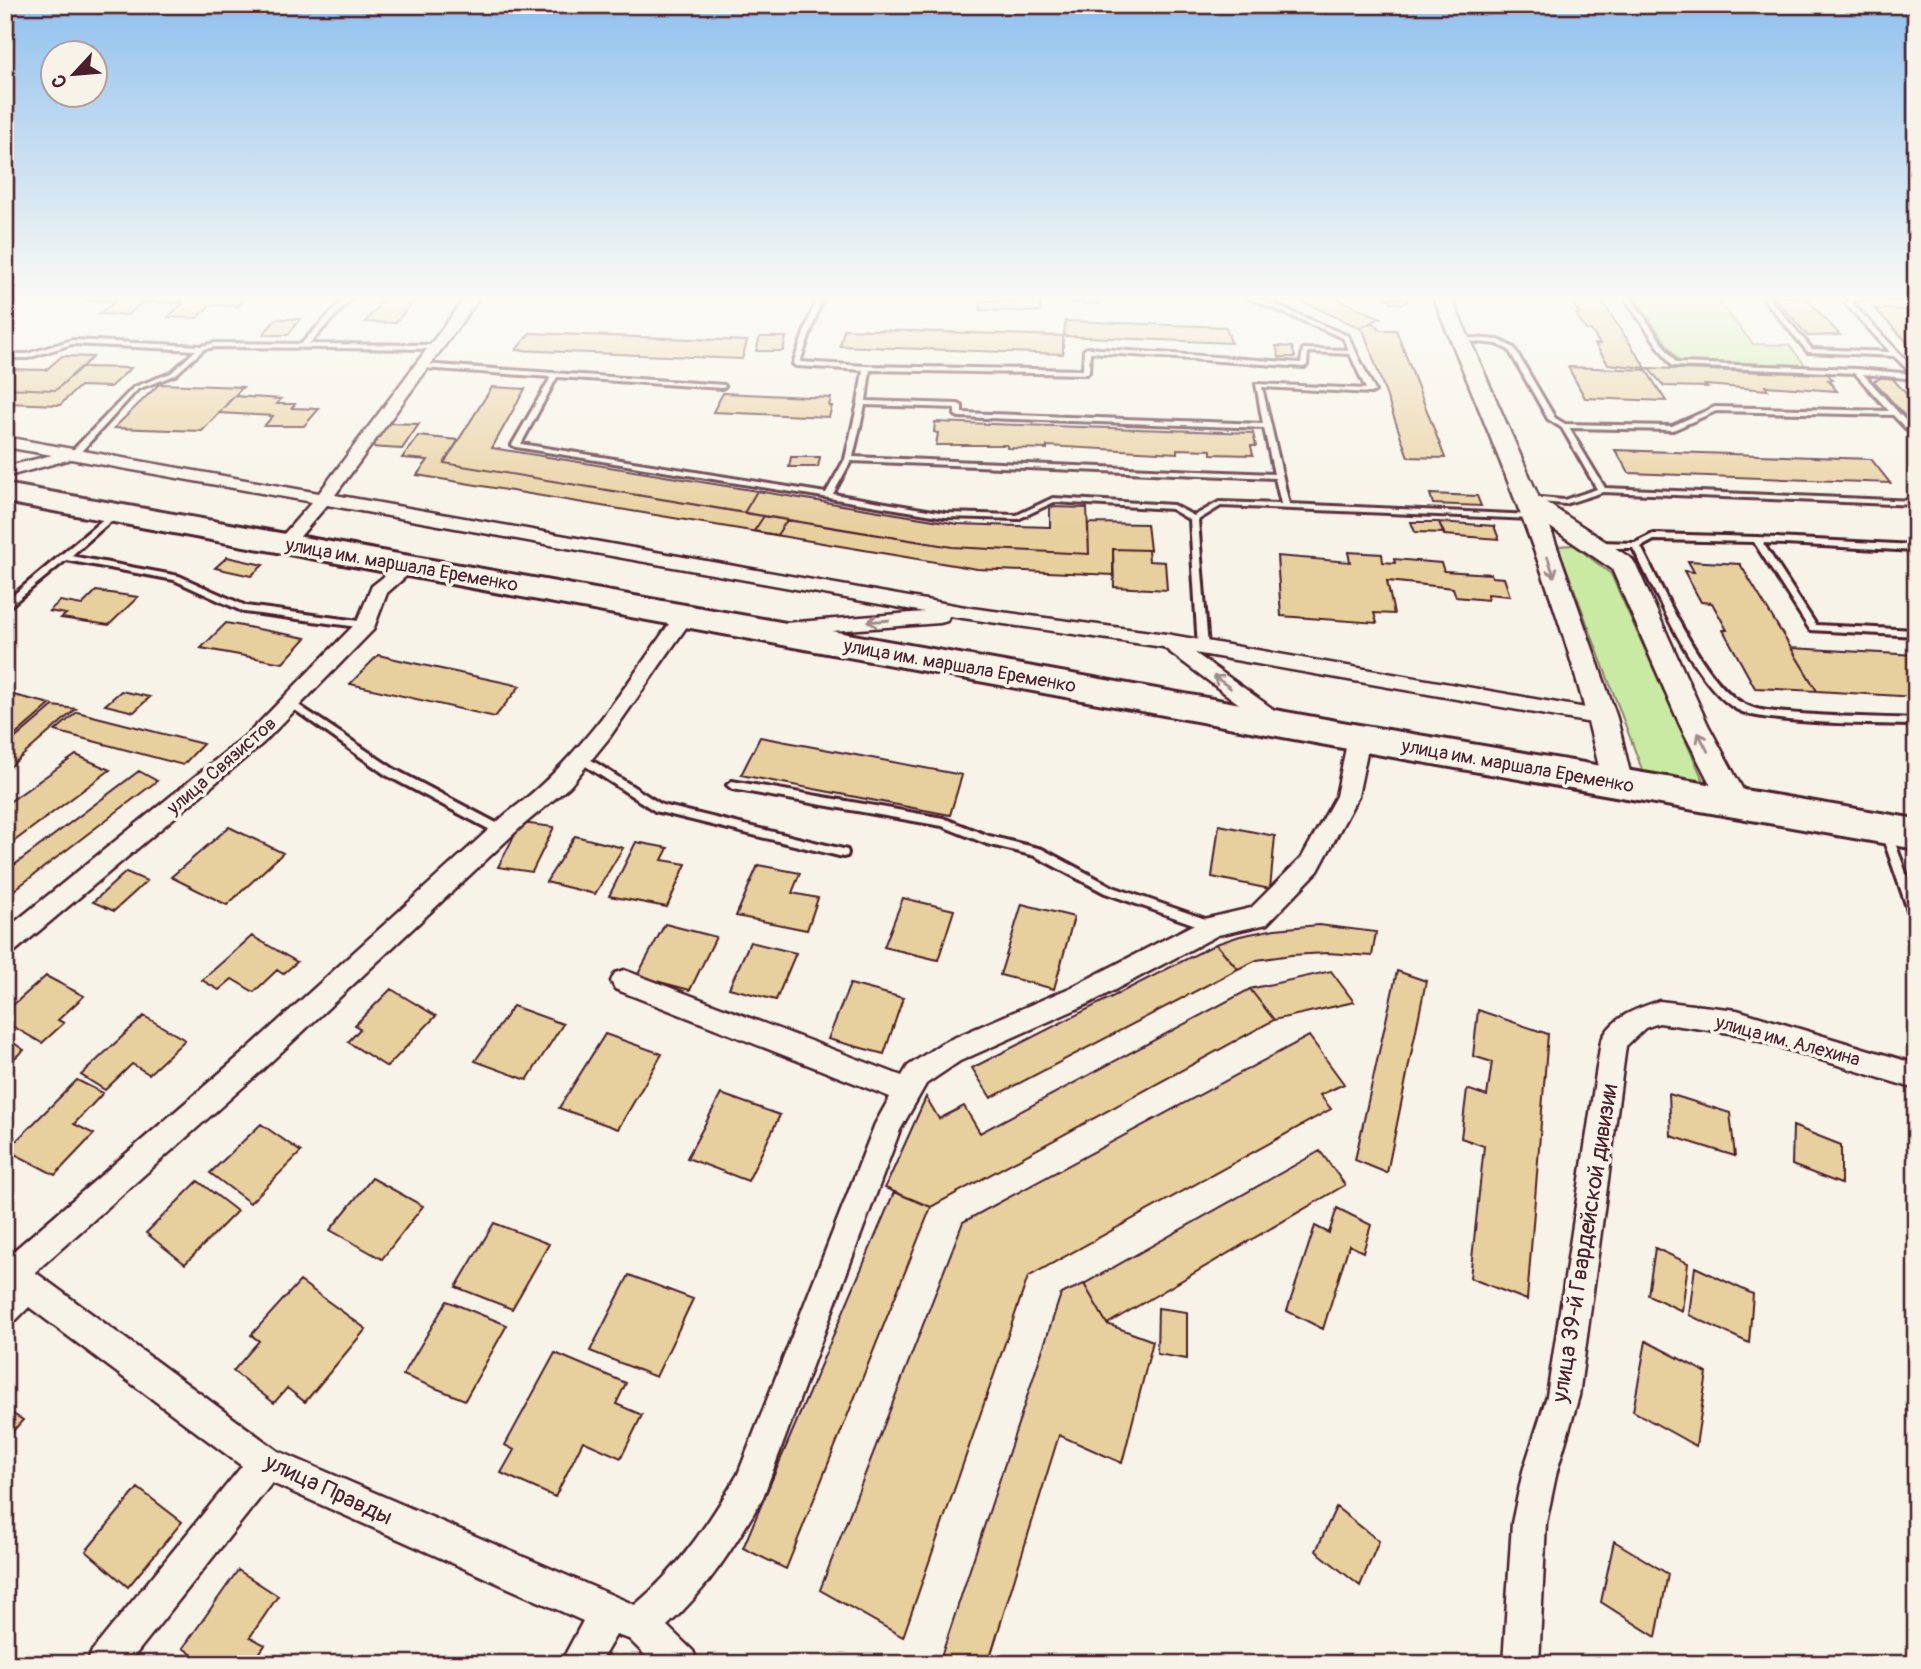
<svg xmlns="http://www.w3.org/2000/svg" width="1921" height="1669" font-family="Pangolin,sans-serif">
<rect width="100%" height="100%" fill="#f7f3e8"/>
<filter id="ink" filterUnits="userSpaceOnUse"><feTurbulence type="fractalNoise" baseFrequency=".0143" numOctaves="2"/><feDisplacementMap in="SourceGraphic" scale="14" xChannelSelector="R" yChannelSelector="G"/><feConvolveMatrix kernelMatrix="1 2 1 2 8 2 1 2 1" color-interpolation-filters="sRGB"/></filter>
<g filter="url(#ink)">
<path fill="#c9eaa2" stroke="#8a8466" stroke-width="2" d="M1634,297H1715L1753,344L1789,345L1805,365L1679,361Z
M1574,545L1611,574L1705,784L1643,772L1558,546Z"/>
<path fill="#e8cf9e" stroke="#4a1f2b" stroke-width="2" d="M90,297H247L239,306L210,305L197,318L168,317L183,303L143,302L128,315L99,314L115,301L87,300Z
M386,297H417L395,323L365,322Z
M1292,297H1333L1381,318L1360,328Z
M1406,297L1408,302L1402,304L1391,302L1386,298Z
M1566,297H1599L1646,368L1608,364L1595,344H1600L1591,330H1586L1576,314H1580Z
M1774,297H1805L1840,335L1808,336Z
M981,301L1040,302V312L980,310Z
M1875,309L1916,310V346H1911Z
M276,319H300L288,335H263Z
M1065,321L1226,327L1231,343L1064,336Z
M1373,322L1380,330H1396L1445,458L1408,457L1364,332L1360,328Z
M844,329L1063,336V354L840,346Z
M530,333L747,341L742,359L516,350Z
M760,337H786L783,351H756Z
M1276,346L1292,347L1295,357H1279Z
M62,356L93,357L56,390L5,388V369L46,370Z
M81,367L131,368L110,387L80,386L60,405L5,403V388L56,390Z
M1568,367L1646,370L1666,401L1585,398Z
M1648,368L1828,374L1832,380H1828L1837,391L1765,386L1768,390L1705,385L1707,387L1664,386Z
M1883,377H1891L1916,404V421H1909L1874,381Z
M159,384L243,387L202,431L114,428Z
M492,387L525,389L492,448L757,491L744,513L444,463Z
M723,393L831,398L829,406H832L829,417L713,412Z
M234,396L281,399L277,404H295L292,408L319,409L304,426H264L273,416L219,413Z
M935,422L1253,433L1256,446H1251L1253,455L1211,454V450L1177,449V453L1047,446V449L1007,448V445H936L938,433L934,432Z
M389,423L419,424L402,449L371,447Z
M418,436L459,440L444,463L952,547L1089,554L1088,523L1147,524L1150,550L1113,549V575L977,569L417,475L428,460L402,458Z
M1615,450L1871,459L1890,483L1629,473Z
M791,457H820L818,467H789Z
M757,491L958,524L1050,527V507L1087,508L1089,554L952,547L744,513Z
M1430,494L1477,496L1481,506L1433,504Z
M764,516L787,520L777,535L754,531Z
M1411,522H1439L1444,533L1415,532Z
M1439,522L1494,526L1499,539L1444,535Z
M1113,549L1148,550L1149,561L1165,562L1167,590L1114,587Z
M1348,552L1382,554L1383,562L1395,563L1394,559L1441,563L1444,571L1491,574L1492,577L1504,578L1510,596L1487,594L1488,600L1456,597L1453,588L1387,581L1394,614L1374,613L1377,623L1281,616L1277,556L1350,562Z
M227,557L263,565L251,576L215,568Z
M1688,561L1740,564L1817,691L1755,688L1723,630H1727L1712,603L1701,602L1684,571L1694,572Z
M96,591L138,597L109,625L61,618L66,614L49,611L60,601L82,605Z
M226,623L306,638L283,663L201,648Z
M1791,648L1916,655V697L1817,691Z
M378,655L404,661L520,686L495,717L350,684Z
M121,691L150,697L134,712L105,705Z
M5,693L51,704L5,744Z
M53,706L76,709L5,771V747Z
M77,712L203,744L183,765L55,731Z
M760,737L962,775L950,815L741,775Z
M76,755L110,770L5,848V805Z
M139,771L157,781L5,897V872Z
M521,823L554,827L532,872L498,867Z
M1219,825L1275,836L1270,889L1212,877Z
M229,827L283,853L227,905L171,877Z
M575,836L623,848L595,894L546,882Z
M636,842L668,848L662,860L686,864L667,907L609,896Z
M758,865L800,873L792,893L818,898L807,930L736,916Z
M126,872L147,881L114,911L93,902Z
M903,898L954,910L938,960L884,947Z
M1022,904L1074,917L1054,989L1000,975Z
M665,924L716,937L690,990L637,976Z
M1319,925L1376,932L1372,956L1327,953L1291,955L1257,960L1238,969L1216,944L1240,936L1275,929Z
M252,936L297,962L283,974L277,970L254,992L232,979L219,990L202,980Z
M750,942L796,953L776,1000L729,988Z
M1216,944L1238,969L991,1098L972,1068Z
M1331,971L1354,1002L1274,1020L1250,989Z
M1397,971L1426,981L1387,1173L1355,1160Z
M46,976L84,996L58,1020L64,1023L42,1043L5,1022V1012Z
M850,984L903,998L884,1054L828,1039Z
M391,989L436,1016L387,1067L348,1042L360,1029L355,1025Z
M1250,989L1274,1020L931,1207L885,1188L926,1097L939,1119L964,1106L980,1133Z
M513,1006L563,1024L527,1080L475,1061Z
M1478,1010L1548,1034L1527,1300L1470,1278L1484,1146L1461,1138L1467,1089L1487,1096L1492,1062L1473,1056Z
M144,1016L185,1040L149,1074L132,1064L105,1090L81,1075Z
M605,1034L662,1054L618,1129L559,1108Z
M1309,1036L1344,1084L1320,1095L1331,1109L1028,1277L903,1637L820,1590L963,1222Z
M5,1037L24,1050L5,1066Z
M77,1080L103,1093L74,1124L94,1134L55,1175L7,1150Z
M721,1094L780,1115L748,1181L687,1158Z
M1669,1094L1730,1113L1735,1156L1671,1136Z
M261,1124L301,1152L250,1203L210,1173Z
M1793,1126L1841,1145V1184L1792,1165Z
M1320,1151L1345,1185L1107,1324L1084,1284Z
M372,1178L423,1206L382,1259L330,1230Z
M198,1181L237,1211L185,1264L146,1233Z
M894,1192L931,1207L786,1569L743,1548Z
M1337,1208L1371,1225L1363,1252L1349,1245L1323,1329L1287,1311L1315,1226L1329,1233Z
M494,1223L549,1244L512,1309L456,1287Z
M1655,1248L1688,1263L1682,1311L1648,1295Z
M1695,1267L1753,1294L1749,1343L1689,1315Z
M629,1275L693,1299L656,1377L590,1351Z
M300,1281L366,1329L305,1402L287,1388L274,1403L233,1371L259,1341L251,1335Z
M1084,1284L1107,1324L1153,1341L1122,1463L1059,1435L988,1664H942L939,1663L1061,1294Z
M447,1301L507,1325L465,1400L403,1375Z
M1158,1308L1187,1312V1359L1157,1354Z
M1646,1341L1707,1373L1696,1446L1633,1411Z
M555,1353L626,1383L616,1404L642,1415L621,1458L583,1441L555,1497L501,1473L514,1450L505,1445Z
M5,1409L23,1420L5,1440Z
M138,1488L182,1522L128,1587L86,1551Z
M1336,1507L1379,1541L1360,1586L1316,1551Z
M1614,1541L1668,1574L1656,1637L1601,1602Z
M238,1570L278,1596L250,1637L265,1645L252,1664H205L183,1648Z"/>
<g fill="none" stroke-linecap="round" stroke-linejoin="round">
<g stroke="#4a1f2b" stroke-width="6">
<path id="lane" d="M346,297H353L309,344L437,345L440,347L437,349L215,347L204,349L175,375L138,389L77,456H71V452L134,387L171,373L196,350L72,344L28,358H5V354H27L72,340L202,346L215,343L301,344Z
M817,297H823L800,362L867,366L1083,370L1084,350L1087,348L1301,363L1303,349L1349,350L1343,338L1247,297H1256L1348,336L1375,391L1371,393L1262,387L1289,504L1533,515L1537,517L1533,519L1221,506L1198,520L1208,648L1203,651L1198,648L1190,520L1171,509L1054,502L1018,519L945,517L516,447L512,445L551,377L423,368L420,366L423,364L724,385L725,386L722,388L557,377L521,444L826,493L845,459L858,403L863,370L796,366L793,364ZM1090,352L1304,367L1307,365L1308,352L1350,354L1366,389L1256,384L1263,424L962,413V406L958,404L866,401L870,370L1086,374L1089,372ZM865,405L955,408V415L959,417L1264,428L1274,474L853,457ZM851,461L1275,478L1281,504L1219,502L1194,516L1173,505L1053,498L1017,515L945,513L833,494Z
M1019,297H1101V300L1098,302L1022,299Z
M1624,297H1630L1676,363L1857,369L1912,374L1894,356L1808,352L1762,297H1768L1812,349L1890,352L1845,303L1853,297H1916V299H1858L1852,303L1916,371V379L1863,374L1916,432V439L1893,415L1716,411L1673,430L1569,428L1605,488L1916,501V505L1603,492L1565,504L1526,501L1525,499L1529,497L1564,500L1597,489L1562,428L1548,419L1509,350L1497,344L1458,340L1455,338L1456,337L1499,340L1514,348L1555,418L1565,424L1672,426L1715,407L1889,411L1855,373L1672,366Z
M113,511H119L120,513L71,556L179,576L246,606L366,622L370,625L366,628L244,612L174,580L66,560L5,610V602Z
M1653,534L1757,537L1916,545V551L1763,543L1816,625L1916,630V636L1810,630L1754,542L1654,540L1641,547C1662,587 1705,687 1746,705C1758,711 1774,712 1788,713C1830,717 1873,717 1916,719V725C1873,724 1830,724 1788,720C1771,718 1751,717 1736,709C1694,684 1656,592 1633,548H1600L1596,545L1600,542L1635,543Z
M291,700L394,769L506,828L507,831L506,834H498L386,775L288,705L286,703L288,701Z
M582,754L662,805L843,849L847,850L848,853L847,856L843,857L655,811L578,761L577,758Z
M732,781L943,818L989,836L1042,849L1113,887L1217,923L1219,926L1217,929L1213,931L1105,893L1035,856L987,844L942,826L732,789L727,785Z
M1886,828L1890,829L1891,832L1916,900V921L1912,919L1910,916L1881,832L1882,829Z"/>
</g>
<g stroke="#4a1f2b" stroke-width="5">
<path id="street" d="M466,297H480L335,495L971,608L1166,634L1603,711L1610,713L1613,718L1610,723L1603,725L1195,653L1284,717L1287,722L1284,727L1277,730L1270,727L1163,647L949,616L947,621L940,623L779,635L772,634L769,629L772,624L924,612L327,505L291,547L285,548L276,543L312,502L71,459L5,477V467L52,455L5,447V437L319,493Z
M411,558L420,564L387,593L373,630L263,743L14,952L5,955V930L249,733L357,622L372,586L405,560Z
M685,609L692,611L695,615L692,619L609,738L570,786L522,826L261,1071L35,1272L278,1451L635,1605C680,1567 708,1524 738,1474L875,1124L890,1097L615,989L611,981L615,973L624,970L902,1076L908,1066L942,1043L1072,987L1204,919L1251,908L1302,857L1336,796L1348,738L1352,733L1359,730L1366,733L1370,738L1358,796L1318,871L1267,924L1218,935L1090,1003L960,1061L926,1084L900,1130L763,1497C736,1544 708,1589 667,1626L693,1651L698,1664H654L629,1639L616,1635L599,1664H560L583,1621L272,1483L128,1664H87L92,1651L242,1466L29,1307L16,1320L5,1324V1252L10,1254L243,1053L506,814C578,762 628,683 678,611Z
M1659,1001L1737,1010L1916,1064V1089L1737,1034L1659,1023L1645,1028L1626,1046L1579,1396L1557,1471L1546,1523L1539,1664H1503L1512,1523L1523,1471L1547,1396L1601,1041C1612,1017 1635,1009 1659,1001Z"/>
</g>
<g stroke="#4a1f2b" stroke-width="5">
<path id="secondary" d="M1433,297H1451L1539,498L1632,559L1636,565L1708,725L1750,803L1746,811L1735,815L1724,811L1680,725L1612,569L1550,527L1617,718L1632,781L1628,789L1617,792L1606,789L1602,781C1567,614 1498,455 1433,297Z"/>
</g>
<g stroke="#4a1f2b" stroke-width="6">
<path id="highway" d="M5,484L1359,725L1916,819V849L1359,751L5,502Z"/>
</g>
<use href="#lane" fill="#f7f3e8" fill-rule="evenodd"/>
<use href="#street" fill="#f7f3e8" fill-rule="evenodd"/>
<use href="#secondary" fill="#f7f3e8" fill-rule="evenodd"/>
<use href="#highway" fill="#f7f3e8" fill-rule="evenodd"/>
</g>
<defs><path id="oneway-shaft" d="M-6 0H5M1.5-3L5.5 0L1.5 3" fill="none" stroke-width="1.6" stroke-linecap="round" stroke-linejoin="round" transform="scale(1.75)"/></defs>
<g stroke="#a0898a">
<use href="#oneway-shaft" transform="translate(1551 567) rotate(71)"/>
<use href="#oneway-shaft" transform="translate(878 621) rotate(176)"/>
<use href="#oneway-shaft" transform="translate(1222 682) rotate(-144)"/>
<use href="#oneway-shaft" transform="translate(1703 742) rotate(-117)"/>
</g>
</g>
<linearGradient id="sky" x2="0" y2="1"><stop stop-color="#91c1ee"/><stop offset="0.56" stop-color="#fbfaf5"/><stop offset="1" stop-color="#fbfaf5" stop-opacity="0"/></linearGradient>
<rect width="1921" height="531" fill="url(#sky)"/>
<g text-anchor="middle" stroke-width="7" stroke-linejoin="round" paint-order="stroke">
<g font-size="19" fill="#4a1f2b" stroke="#f7f3e8">
<text transform="translate(402 564) rotate(10)" y="7">улица им. маршала Еременко</text>
<text transform="translate(960 665) rotate(10)" y="7">улица им. маршала Еременко</text>
<text transform="translate(221 765) rotate(-41)" y="7">улица Связистов</text>
<text transform="translate(1518 765) rotate(10)" y="7">улица им. маршала Еременко</text>
<text transform="translate(1788 1040) rotate(15)" y="7">улица им. Алехина</text>
</g>
<g font-size="23" fill="#4a1f2b" stroke="#f7f3e8">
<text transform="translate(1584 1243) rotate(-81)" y="8">улица 39-й Гвардейской дивизии</text>
<text transform="translate(329 1489) rotate(25)" y="8">улица Правды</text>
</g>
</g>
<rect width="1921" height="1669" fill="none" stroke="#f7f3e8" stroke-width="28"/>
<rect x="14" y="14" width="1893" height="1641" fill="none" stroke="#4a1f2b" stroke-width="2.5" filter="url(#ink)"/>
<g transform="translate(74 74) rotate(244)"><circle r="33" fill="#f7f3e8" stroke="#b29e9c" stroke-width="2"/>
<path d="M0-5L12 26L0 18L-12 26Z" fill="#4a1f2b"/>
<text y="-10" font-size="19" font-weight="bold" text-anchor="middle" fill="#4a1f2b">С</text>
</g>
</svg>
